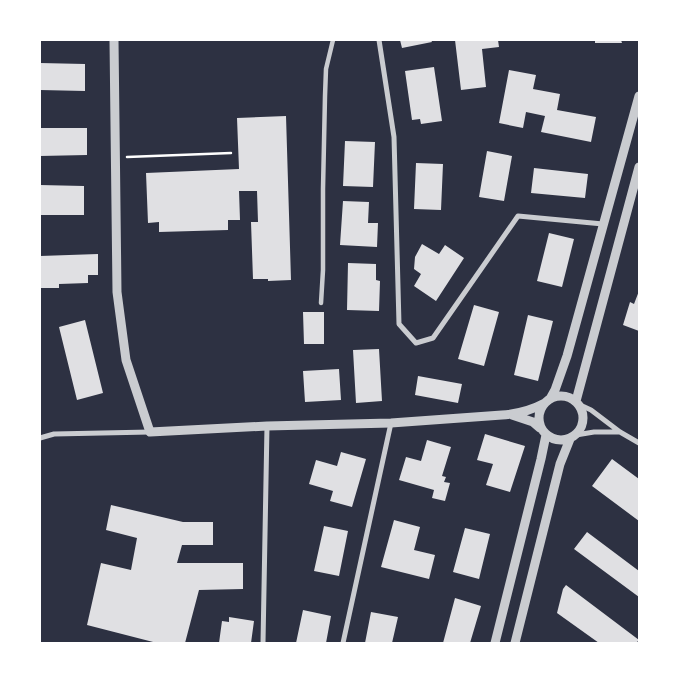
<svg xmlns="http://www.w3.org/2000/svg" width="679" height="683" font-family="'Noto Sans',sans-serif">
<rect width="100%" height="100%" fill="#2d3142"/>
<path fill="#e0e0e3" d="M400,40H431L432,42L402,48Z
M455,40H498L499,47L482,49L486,87L461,90Z
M595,40H621L622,43H595Z
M40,63L85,64V91L40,90Z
M434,67L442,121L421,124L420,119L412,120L405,71Z
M509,70L536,75L533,89L560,94L557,110L596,117L591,142L541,132L545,116L526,112L523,128L499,123Z
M286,116L291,280L268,281V279H253L251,222H258L257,191H239L240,220H228V230L159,232V222L148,223L146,173L239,169L237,118Z
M40,128H87V155L40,156Z
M345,141L375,142L373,187L343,186Z
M487,151L512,156L504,201L479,197Z
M416,163L443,164L441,210L414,209Z
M534,168L588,174L585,198L531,193Z
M40,185L84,186V215H40Z
M343,201L369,202L368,223H378L377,247L340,245Z
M549,233L574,239L562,287L537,281Z
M422,244L439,254L445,245L464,258L436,301L414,286L421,274L414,269L415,257Z
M98,254V275H88V283L59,284V288H40V256Z
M348,263L376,264V280L380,281L379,311L347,310Z
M639,291V331L623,325L630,302L634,304Z
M474,305L499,312L484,366L458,359Z
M303,312H324V344H304Z
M528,315L553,321L538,381L514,375Z
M85,320L103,393L77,400L59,327Z
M379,349L382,401L356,403L353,350Z
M339,369L341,400L305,402L303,371Z
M418,376L462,384L458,403L415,395Z
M485,434L525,446L510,492L486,485L493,464L477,460Z
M427,440L451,447L442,476L446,477L444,482L450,483L445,501L432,498L434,490L399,480L406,457L421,461Z
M341,452L366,459L352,507L330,501L333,491L309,484L316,460L337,466Z
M612,459L639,479V521L592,486Z
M111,505L183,522H213V545H182L177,563H243V589L199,590L185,643H157L87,625L101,563L131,570L137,538L106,530Z
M394,520L420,527L414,550L435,555L429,579L381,567Z
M324,526L348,531L339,576L314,571Z
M465,528L490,534L479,579L453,572Z
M587,532L639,571V597L574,549Z
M566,585L639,640L636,643H599L557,613L563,589Z
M455,598L481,606L470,643H443Z
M303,610L331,616L326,643H296Z
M371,612L398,617L392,643H365Z
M229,617L254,621L251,643H219L222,621L229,622Z"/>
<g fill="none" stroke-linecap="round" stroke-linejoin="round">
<path stroke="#fff" stroke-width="2.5" d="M127,157L231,153"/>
<path stroke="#caccd0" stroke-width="4.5" d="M321,303L323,270V189L325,96L326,69L333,40"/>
<path stroke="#caccd0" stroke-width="5" d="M379,40L394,137L399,324L416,343L433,338L518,216L603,224
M578,404L591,410L620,432L639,443
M576,435L594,432H620
M40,438L54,434L150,432
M263,643L267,426
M343,643L391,423"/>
<path stroke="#caccd0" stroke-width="9" d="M114,40L117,292L126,360L150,432L267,426L391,423L502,415C517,414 532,410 545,403
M539 418a22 22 0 1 1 44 0a22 22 0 1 1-44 0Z
M550,399L555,390L567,356L639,96
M576,401L639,167
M512,415L533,422L540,428
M495,643L541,459L546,435
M515,643L560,464L570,439"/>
</g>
<rect width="679" height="683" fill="none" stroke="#ffffff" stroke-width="82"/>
</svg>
